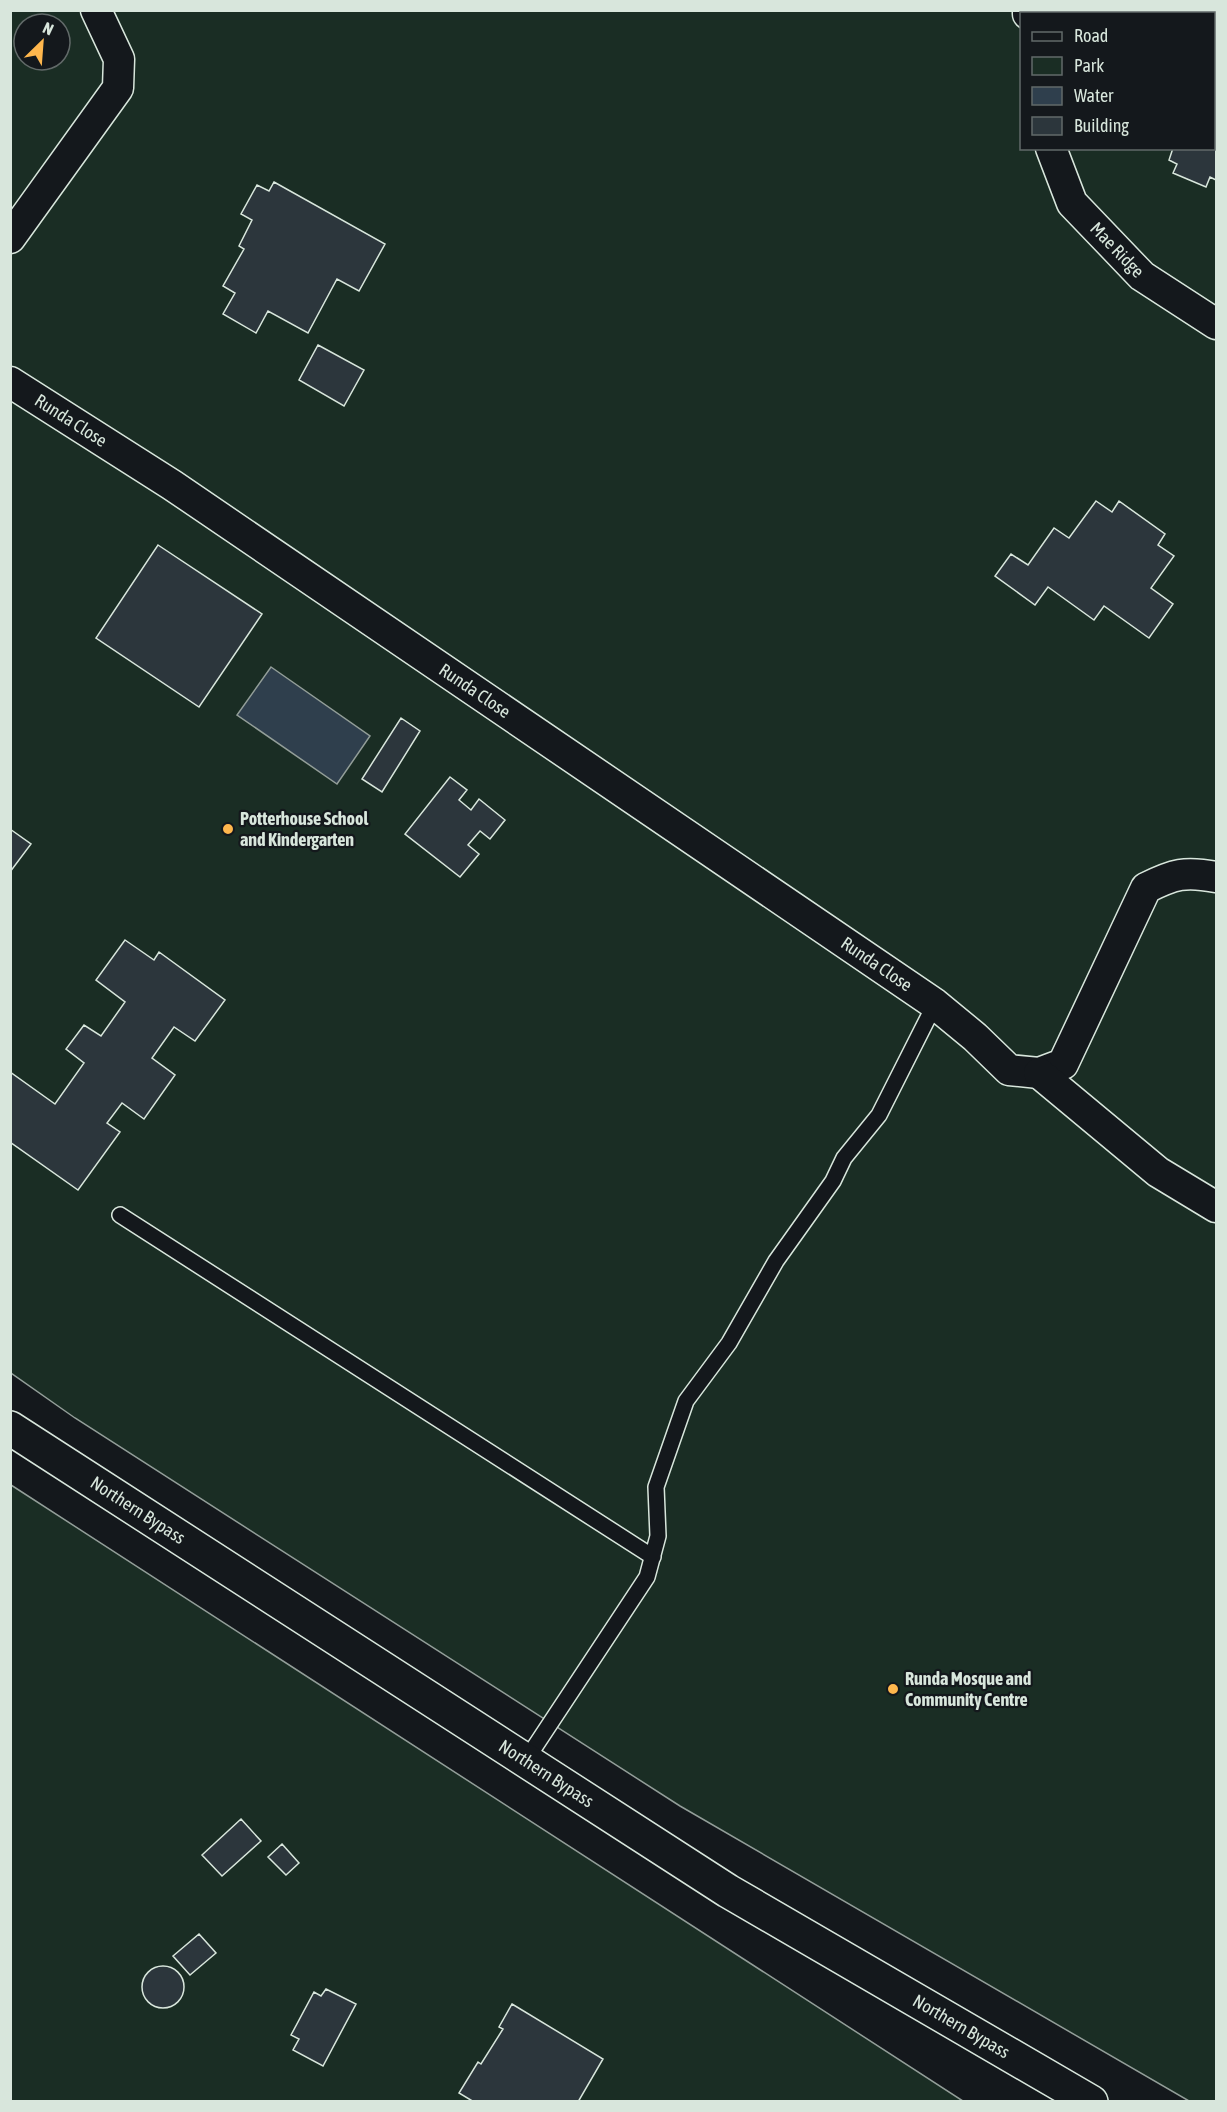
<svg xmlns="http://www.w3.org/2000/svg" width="1227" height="2112" font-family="'Asap Condensed',sans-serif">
<rect width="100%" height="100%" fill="#14181c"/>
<path fill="#1a2d24" stroke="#939e99" stroke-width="1.5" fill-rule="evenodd" d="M11,11H1216V2101H1189L680,1806L75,1418L11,1373ZM1022,14H1214V148H1022ZM24,24H60V60H24Z
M11,1485L963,2101L11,2102Z"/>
<path fill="#2f3f4d" stroke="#939e99" stroke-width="1.5" d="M271,667L370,736L337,784L237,715Z"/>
<path fill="#2c363c" stroke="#d8e6dc" stroke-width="1.5" d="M1214,113L1216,114V180L1210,177L1206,187L1173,173L1177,164L1169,160L1173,148H1214Z
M274,182L385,244L359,291L337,279L308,333L268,311L256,333L223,314L235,293L223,286L244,249L239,246L252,220L241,214L257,185L269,191Z
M318,345L364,370L344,406L299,380Z
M1096,501L1112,512L1119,501L1165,534L1158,545L1174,556L1151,588L1173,604L1149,638L1104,606L1094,620L1048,587L1035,605L995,576L1011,554L1028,565L1054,528L1069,538Z
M158,545L262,614L199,707L96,638Z
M401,718L420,731L382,792L362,779Z
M450,777L467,790L459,800L471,810L479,799L505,820L490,839L480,831L468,845L479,854L460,877L405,834Z
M10,829L31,844L10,872Z
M125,940L154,960L159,952L225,1000L195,1041L174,1027L152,1058L175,1075L144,1119L122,1103L107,1123L120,1132L78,1190L10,1142V1072L55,1104L84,1063L66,1049L84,1025L101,1036L125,1002L96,980Z
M241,1819L261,1841L222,1876L202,1855Z
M282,1844L299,1863L286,1875L268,1857Z
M199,1934L216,1953L190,1975L173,1956Z
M142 1987a21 21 0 1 1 42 0a21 21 0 1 1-42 0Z
M326,1989L356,2004L323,2066L293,2050L299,2039L291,2035L314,1992L321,1996Z
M512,2004L603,2059L578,2102H474L459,2093L478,2062L481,2064L503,2029L499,2027Z"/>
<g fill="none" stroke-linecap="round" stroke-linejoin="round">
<g stroke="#d8e6dc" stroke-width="18">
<path id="lane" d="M120,1215L653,1557
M526,1760L647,1577L658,1536L656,1487L686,1401L729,1343L776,1261L833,1181L844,1158L879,1115L935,1004"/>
</g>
<g stroke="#d8e6dc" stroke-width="33">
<g id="street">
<path d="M1028,14V10"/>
<path id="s1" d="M1051,148L1072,203L1142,276L1216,324"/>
<path d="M10,238L118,88L119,59L96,10"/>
<path id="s2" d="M10,382L172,485L935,1004L975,1037L1009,1070L1039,1073L1063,1064L1146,888C1174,874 1185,871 1216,877"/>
<path d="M1039,1073L1158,1172L1216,1207"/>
</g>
</g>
<g stroke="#d8e6dc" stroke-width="36">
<g id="primary">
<path id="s3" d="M10,1428L728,1891L1091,2102"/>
</g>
</g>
<use href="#lane" stroke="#14181c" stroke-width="15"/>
<use href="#street" stroke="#14181c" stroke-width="30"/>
<use href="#primary" stroke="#14181c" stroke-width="33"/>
</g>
<g fill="#ffb74d" stroke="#14181c" stroke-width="2">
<circle cx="228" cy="829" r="6"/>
<circle cx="893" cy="1689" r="6"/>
</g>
<g text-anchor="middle" stroke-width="4.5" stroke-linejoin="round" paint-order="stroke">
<g font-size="18" fill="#d8e6dc" stroke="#14181c">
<text dy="6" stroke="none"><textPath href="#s1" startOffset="124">Mae Ridge</textPath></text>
<text dy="6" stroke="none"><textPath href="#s2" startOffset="72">Runda Close</textPath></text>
<text dy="6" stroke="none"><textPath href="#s2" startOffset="558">Runda Close</textPath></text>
<text dy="6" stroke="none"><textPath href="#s2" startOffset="1044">Runda Close</textPath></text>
<text dy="6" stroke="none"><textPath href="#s3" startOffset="152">Northern Bypass</textPath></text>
<text dy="6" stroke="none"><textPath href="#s3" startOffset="638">Northern Bypass</textPath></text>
<text dy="6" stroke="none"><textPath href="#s3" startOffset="1124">Northern Bypass</textPath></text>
</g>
<g font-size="18" font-weight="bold" fill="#d8e6dc" stroke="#14181c" text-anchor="start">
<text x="240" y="825">Potterhouse School<tspan x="240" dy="21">and Kindergarten</tspan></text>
<text x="905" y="1685">Runda Mosque and<tspan x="905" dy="21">Community Centre</tspan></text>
</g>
</g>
<rect width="1227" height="2112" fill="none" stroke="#d8e6dc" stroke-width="24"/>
<rect x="1020" y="12" width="195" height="138" fill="#14181c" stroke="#626a69" stroke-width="1.5"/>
<rect x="1032" y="32" width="30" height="9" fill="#14181c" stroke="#626a69" stroke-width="1.5"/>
<text x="1074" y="42" font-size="18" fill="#d8e6dc">Road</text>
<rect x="1032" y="57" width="30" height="18" fill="#1a2d24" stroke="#626a69" stroke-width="1.5"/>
<text x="1074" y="72" font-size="18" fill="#d8e6dc">Park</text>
<rect x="1032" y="87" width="30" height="18" fill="#2f3f4d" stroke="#626a69" stroke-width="1.5"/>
<text x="1074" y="102" font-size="18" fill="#d8e6dc">Water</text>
<rect x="1032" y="117" width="30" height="18" fill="#2c363c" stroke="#626a69" stroke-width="1.5"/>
<text x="1074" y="132" font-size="18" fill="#d8e6dc">Building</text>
<g transform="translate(42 42) rotate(25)"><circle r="28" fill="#14181c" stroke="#626a69" stroke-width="1.5"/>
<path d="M0-4.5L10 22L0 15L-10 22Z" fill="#ffb74d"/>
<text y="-9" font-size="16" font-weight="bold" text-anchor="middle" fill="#d8e6dc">N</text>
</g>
</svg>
